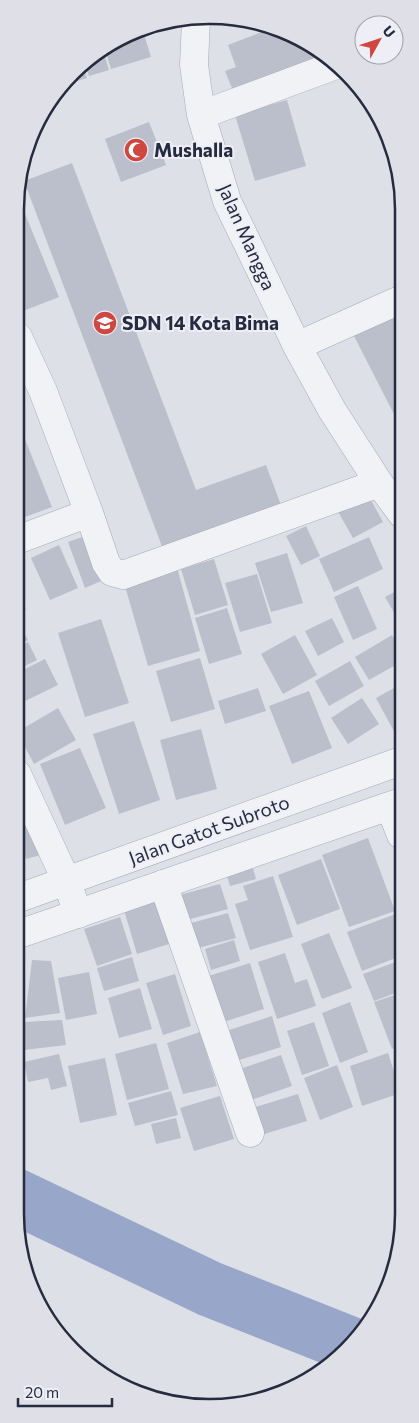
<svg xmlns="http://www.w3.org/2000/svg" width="419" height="1423" font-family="Commissioner,sans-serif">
<rect width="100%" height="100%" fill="#dee0e8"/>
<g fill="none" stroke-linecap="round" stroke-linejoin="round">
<path stroke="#98a6c9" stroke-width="56" d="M15,1196L210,1289L349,1344"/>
</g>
<path fill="#bbbecb" d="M244,19H247L259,23L248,27Z
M272,28L306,41L326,57L234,93L225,71L236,67L228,45Z
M143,31L151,57L111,69L104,47Z
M102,47L109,70L89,76L85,64Z
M83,66L87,78L64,85Z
M287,100L306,166L255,181L235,115Z
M149,122L166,165L121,182L105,139Z
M72,163L196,490L266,465L284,513L166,557L24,181Z
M19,199L59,297L18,313Z
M402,309V430L353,334Z
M21,429L52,507L17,520L18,431Z
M366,491L383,522L353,538L336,508Z
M306,526L320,556L301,565L286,536Z
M88,535L106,579L85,588L68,542Z
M369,537L383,569L334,592L319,559Z
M59,545L78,588L50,600L31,558Z
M287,553L303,603L271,612L255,563Z
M214,559L228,605L195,615L181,569Z
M176,564L200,651L148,666L123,579Z
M257,574L272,623L240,632L225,583Z
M358,586L377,629L353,640L334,597Z
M402,588V621L400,623L385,597Z
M17,593L26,609L17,615Z
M227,608L242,654L209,664L195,618Z
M332,618L344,642L318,656L305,631Z
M101,619L129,703L85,717L58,633Z
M17,620L28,640L17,646Z
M295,635L317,675L283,694L261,654Z
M392,635L401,650V662L369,680L355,657Z
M28,642L37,660L17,670V648Z
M200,658L215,709L171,722L156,671Z
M45,659L58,685L17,705V673Z
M350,661L364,686L329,706L315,681Z
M401,684V700L394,687Z
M258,688L266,711L225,724L218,701Z
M394,688L401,702V735L397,737L376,698Z
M309,691L332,748L292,764L269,706Z
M362,698L379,724L348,744L331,718Z
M58,708L76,740L34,764L17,732Z
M134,721L160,800L119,814L93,734Z
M201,729L217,789L176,800L160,740Z
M80,748L106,808L65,825L40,764Z
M33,820L44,854L26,859L16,830V825Z
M368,838L395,911L349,927L322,855Z
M16,851L23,872L16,874Z
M321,859L340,909L297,925L278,875Z
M251,861L256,879L230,886L225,869Z
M273,876L293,937L250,950L235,904L248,900L243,886Z
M220,884L228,909L183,921L176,896Z
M156,901L169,944L137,954L124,910Z
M401,912V956L362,971L347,932Z
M228,913L236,938L198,948L191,923Z
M120,917L132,954L97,966L84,929Z
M329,933L352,988L322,999L301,944Z
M234,940L240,961L211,970L205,949Z
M285,953L295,983L307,979L316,1006L277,1019L258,962Z
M132,957L139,981L104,991L97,968Z
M32,960L51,961L60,1013L25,1018Z
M401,960V991L374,1001L363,974Z
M250,963L264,1009L217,1024L202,978Z
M89,972L97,1014L66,1020L58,978Z
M175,974L191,1026L163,1035L146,983Z
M140,988L152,1029L119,1038L108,998Z
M401,993V1046L392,1049L374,1002Z
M350,1002L368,1052L340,1063L322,1013Z
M272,1016L281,1047L230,1063L220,1033Z
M62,1020L66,1045L24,1050V1022Z
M314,1022L329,1066L302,1075L287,1031Z
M200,1032L217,1086L183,1094L167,1043Z
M156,1043L169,1089L127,1100L115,1054Z
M401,1048V1067H400L394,1050Z
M388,1053L401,1093L362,1106L350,1066Z
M59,1054L67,1086L51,1090L48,1078L28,1082L24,1062Z
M281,1055L292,1086L248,1101L237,1070Z
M105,1058L117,1115L80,1123L68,1066Z
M337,1065L353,1107L320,1120L304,1078Z
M171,1091L178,1115L135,1126L128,1103Z
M298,1094L307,1121L261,1135L252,1108Z
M220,1096L234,1139L194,1151L180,1108Z
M176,1118L181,1138L156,1144L151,1124Z"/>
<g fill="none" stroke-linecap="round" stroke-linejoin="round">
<g stroke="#a7aab5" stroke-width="29">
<path id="minor" d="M196,19L194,65L201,115L227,201L297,346L332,410L379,483L402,514
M201,115L336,65
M18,337L43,391L89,513L106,563L112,572L123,575L379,483
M297,346L402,299
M17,540L89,513
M17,774L67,882L78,914
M163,884L250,1133"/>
</g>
<g stroke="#a7aab5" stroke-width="29">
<path id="tertiary" d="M390,807L401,835
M16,899L401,761
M16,935L401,802"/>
</g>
<use href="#minor" stroke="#f1f2f6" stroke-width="28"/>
<use href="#tertiary" stroke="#f1f2f6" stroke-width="28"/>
</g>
<defs>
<g id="mosque-disc" transform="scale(1.25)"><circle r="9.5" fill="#cf4741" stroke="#eeeff6"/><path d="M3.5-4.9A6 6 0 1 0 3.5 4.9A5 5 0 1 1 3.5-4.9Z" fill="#fff"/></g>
<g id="school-disc" transform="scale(1.25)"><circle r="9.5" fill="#cf4741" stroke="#eeeff6"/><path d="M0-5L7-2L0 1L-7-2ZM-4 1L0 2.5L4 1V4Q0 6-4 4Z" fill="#fff"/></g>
</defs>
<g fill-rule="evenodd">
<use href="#mosque-disc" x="136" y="150"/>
<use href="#school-disc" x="105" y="323"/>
</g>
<g text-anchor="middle" stroke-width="4" stroke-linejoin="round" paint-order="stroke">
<g font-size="19" font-weight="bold" fill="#272b3f" stroke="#eeeff6" text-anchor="start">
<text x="154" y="157">Mushalla</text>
<text x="122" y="330">SDN 14 Kota Bima</text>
</g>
<g font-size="19" fill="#272b3f" stroke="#eeeff6">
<text transform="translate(247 237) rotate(66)" y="7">Jalan Mangga</text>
<text transform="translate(209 830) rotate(-20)" y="7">Jalan Gatot Subroto</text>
</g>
</g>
<path d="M0 0H419V1423H0ZM209 24H210A185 185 0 0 1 395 209V1214A185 185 0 0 1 210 1399H209A185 185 0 0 1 24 1214V209A185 185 0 0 1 209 24Z" fill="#dedfe7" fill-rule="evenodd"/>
<path fill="none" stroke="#272b3f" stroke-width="2.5" d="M209 24H210A185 185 0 0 1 395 209V1214A185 185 0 0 1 210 1399H209A185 185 0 0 1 24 1214V209A185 185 0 0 1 209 24Z"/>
<g transform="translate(379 40) rotate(50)"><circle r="24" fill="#eeeff6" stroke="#9ea1ad"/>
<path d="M0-4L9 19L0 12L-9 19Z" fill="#cf4741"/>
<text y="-8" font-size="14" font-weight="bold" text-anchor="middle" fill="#272b3f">U</text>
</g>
<path d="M18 1398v8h94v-8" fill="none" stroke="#272b3f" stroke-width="2.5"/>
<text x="25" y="1398" font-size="15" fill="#272b3f" stroke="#eeeff6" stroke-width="4" paint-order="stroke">20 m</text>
</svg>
